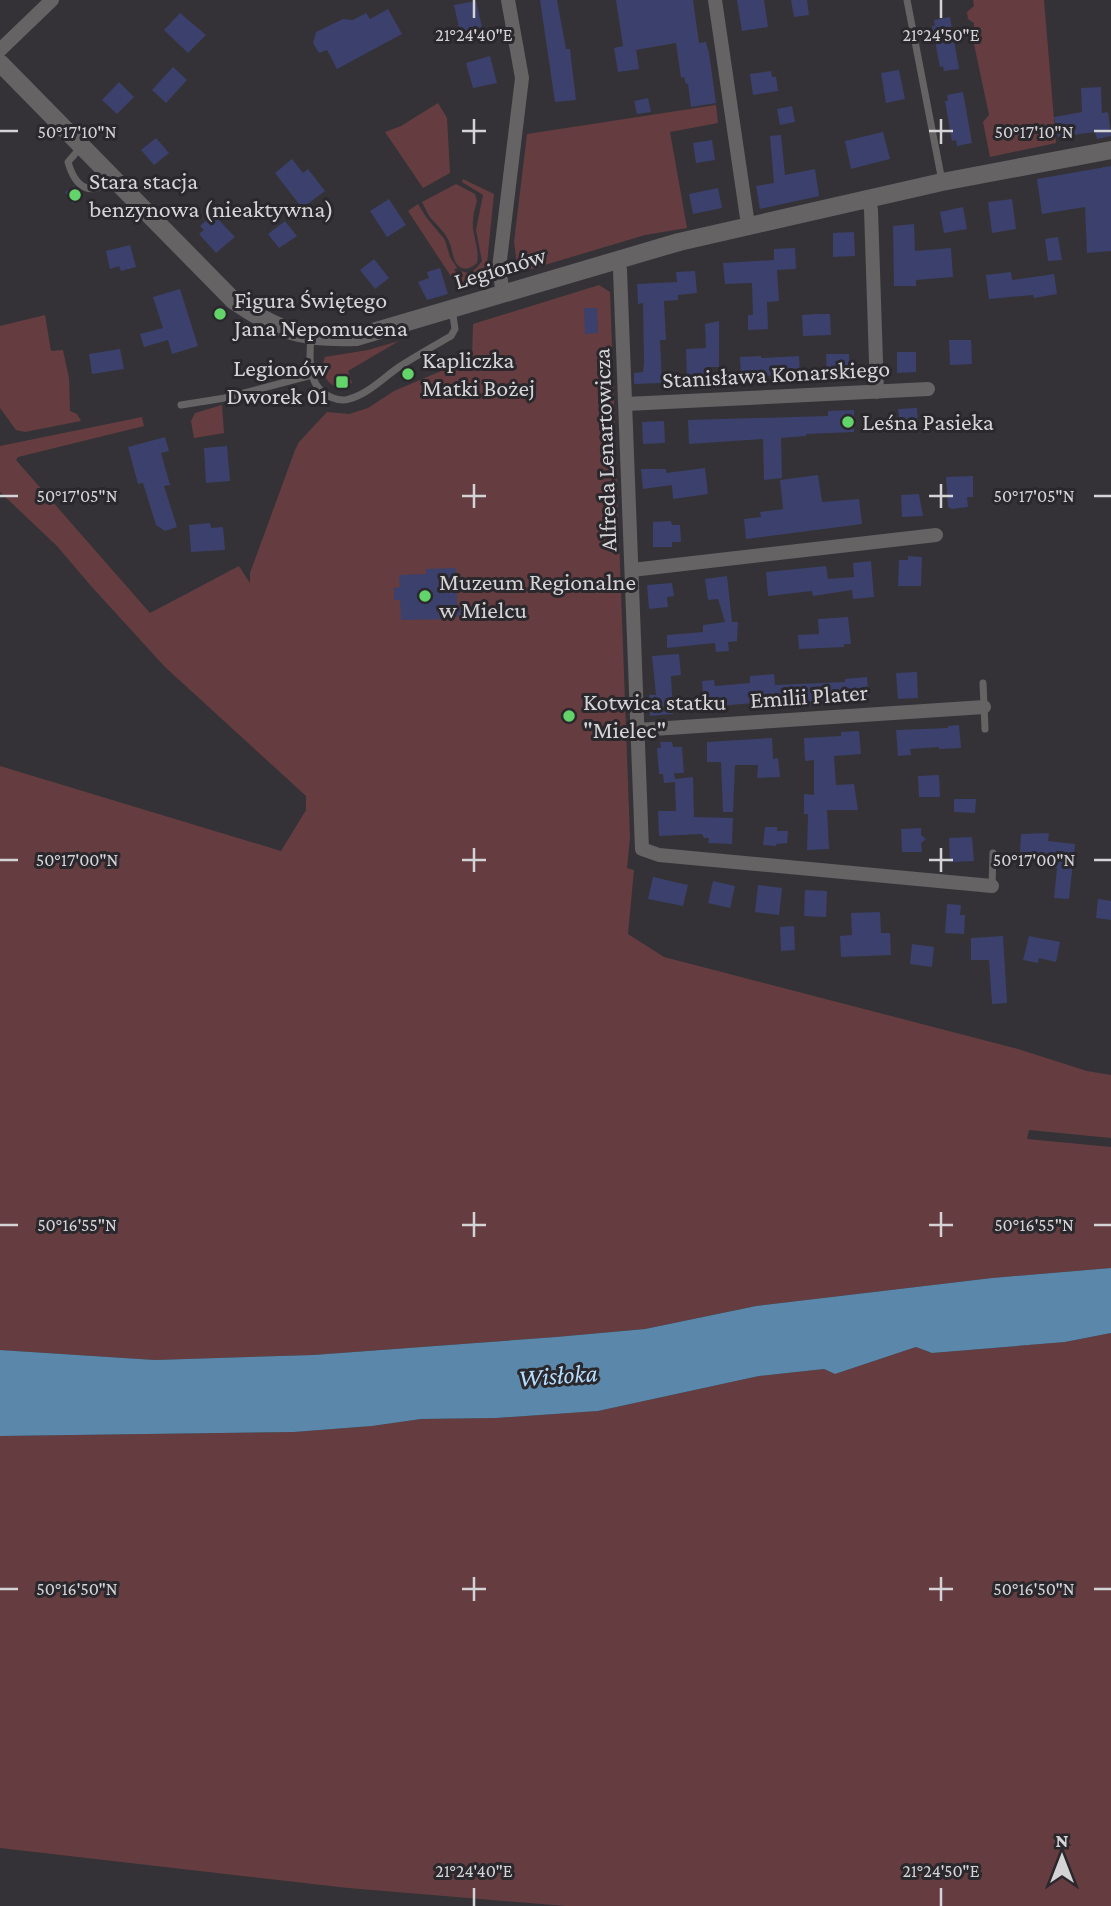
<svg xmlns="http://www.w3.org/2000/svg" width="1111" height="1906" font-family="'Crimson Pro',serif">
<rect width="100%" height="100%" fill="#343236"/>
<path fill="#653d40" d="M973,0H1044L1056,143L990,157L983,122L989,115L971,30L974,28V23L968,19L967,12L974,6Z
M438,103L447,118L450,173L423,188L385,132L401,126Z
M716,105L718,123L670,132L687,228L645,235L518,273L514,242L527,134Z
M463,179L494,194L485,283L460,290L408,211L418,204L426,217L445,240L450,257L457,268L454,270L458,274L462,271C471,276 477,268 482,261L476,230L483,195L462,182Z
M456,184L475,194L477,201C474,211 471,222 474,234C476,245 479,252 477,263C472,267 468,270 462,268C453,265 453,252 450,244C446,232 437,226 430,217C427,213 425,207 422,202Z
M599,285L610,292L630,838L627,868L634,870L628,934L664,957L1018,1049L1087,1071L1111,1075V1138L1029,1130L1027,1139L1111,1147V1268L992,1278L756,1306L645,1329L556,1337L313,1355L155,1360L0,1350V766L281,851L306,810V796L165,667L91,586L57,546L0,492V446L142,417L144,426L18,457L16,460L150,613L239,566L250,583V573L295,450L299,442L327,412L349,414L368,408L394,391L472,358L473,324Z
M45,315L51,351L63,350L69,378L70,411L77,414L81,421L25,432L16,430L0,408V326Z
M399,341L348,371L352,383C334,396 317,376 325,357L368,350Z
M222,405L224,433L194,438L191,421L195,413Z
M1111,1333V1906H566L348,1888L0,1848V1436L294,1432L372,1426L421,1419L496,1418L598,1411L759,1376L824,1369L835,1374L916,1347L932,1353L1065,1342Z"/>
<path fill="#5a87aa" d="M1111,1268V1333L1065,1342L932,1353L916,1347L835,1374L824,1369L759,1376L598,1411L496,1418L421,1419L372,1426L294,1432L0,1436V1350L155,1360L313,1355L556,1337L645,1329L756,1306L992,1278Z"/>
<path fill="#3b416c" d="M540,0H557L566,49H570L576,100L555,102Z
M616,0H693L699,43L706,42L709,53L716,103L691,107L688,84H686L684,77L681,78L676,43L636,50L639,69L618,72L614,48L623,46Z
M737,0H764L768,27L742,31Z
M791,0H807L809,15L794,17Z
M476,1L482,27L460,32L454,5Z
M388,9L402,34L337,69L327,50L319,53L313,43L316,32L343,19L353,20L366,13L370,19Z
M180,13L206,35L188,53L164,30Z
M950,17L959,69L944,71L943,66L940,67L932,26H935L934,20Z
M490,56L497,83L473,88L466,63Z
M173,67L187,80L166,103L152,90Z
M899,70L905,99L886,103L881,73Z
M771,71L772,77H776L778,91L753,95L750,74Z
M119,82L134,97L117,114L102,100Z
M1101,87L1102,113L1108,112L1111,136L1097,139L1095,132L1058,137L1054,117L1082,112L1081,88Z
M963,92L972,143L957,146L956,140L952,141L945,101H948L947,95Z
M648,98L651,112L637,114L634,101Z
M792,106L795,122L780,125L777,109Z
M883,132L890,159L851,169L845,141Z
M781,135L785,175L815,169L819,196L760,209L756,186L774,183L770,136Z
M156,138L169,153L154,165L141,150Z
M712,140L715,160L696,163L693,143Z
M292,159L303,173L308,169L325,191L302,208L275,173Z
M1111,166V251L1087,253L1085,207L1042,214L1037,179Z
M74,186L82,193L83,197L73,204L65,192Z
M718,188L722,208L693,214L689,194Z
M389,199L406,225L387,237L370,211Z
M1012,199L1016,229L992,233L988,202Z
M963,207L967,229L944,233L940,212Z
M210,217L214,221L217,218L235,237L216,253L199,234L204,230L200,226Z
M285,221L297,236L279,248L268,234Z
M914,224L915,251L951,248L953,277L916,280V286H894L893,226Z
M854,232L855,256L833,257V233Z
M1058,237L1062,260L1048,261L1045,239Z
M130,245L136,267L121,271L119,266L110,269L106,251Z
M795,248L796,269L777,270L779,301L767,302L768,329L748,330V315H753L752,283L725,284L723,263L774,260V249Z
M374,259L389,278L375,289L360,270Z
M440,268L448,294L427,300L418,282L429,278L427,272Z
M695,271L697,293L678,295V300L664,301L666,340H660L662,383L634,384V373L643,372L644,363L643,303L638,304L637,284L677,282L676,272Z
M1011,272L1012,280L1054,274L1057,294L1034,298L1033,295L989,299L986,275Z
M180,289L198,346L172,354L168,340L144,347L140,334L163,328L153,297Z
M584,308H597L598,333L585,334Z
M816,314H830L831,335L803,336L802,315Z
M719,321V367H710V379L687,382L686,349L706,348L705,324Z
M949,340H971L972,364L950,365Z
M120,349L124,369L92,374L89,354Z
M897,352H916V372L897,373Z
M826,354H849L850,375L827,376Z
M761,356V358L799,356L800,377L789,378L788,374L741,378L740,357Z
M917,408L918,429L901,430L898,409Z
M854,410V432L806,434V436L781,438L782,478L764,480L763,439L689,444L688,420L828,416V411Z
M664,421L665,443L643,444L642,422Z
M165,437L169,451L161,453L170,485L164,486L177,527L165,531L156,525L143,483L138,484L128,447Z
M227,446L230,481L206,483L204,448Z
M705,468L708,494L673,499L672,485L643,489L641,469H666V473Z
M818,475L822,502L859,499L862,524L746,539L744,519L761,517L760,512L783,509L780,480Z
M973,476V497H967L968,507L952,509L948,507L946,477Z
M919,494L923,516L902,517L901,495Z
M671,521L672,525H680L681,542H672V547H653V522Z
M210,523L211,528L223,527L225,550L191,552L189,525Z
M908,556L922,557L921,586H898L899,560H908Z
M871,561L874,597L853,599L852,590L813,596L812,591L768,596L766,572L826,566L828,579L854,577L853,563Z
M456,568L457,606L466,611L453,619L401,620L400,600H394V588L400,587L399,575L426,574V569Z
M727,576L732,622H738L737,641L728,642L729,651L716,652L715,643L667,648V635L703,632V625L725,622L718,599L708,600L705,579Z
M672,583L674,596L667,597L668,607L649,609L647,585Z
M848,617L851,644H844V647L799,649L798,635L819,634L818,619Z
M679,654L681,675L671,676L673,714L650,716L649,695H656L652,656Z
M917,672L918,698L898,699L896,673Z
M774,674L775,685L845,682V679L867,677L869,701L796,707V701L766,702L704,707L702,681L714,680L715,686L750,683V676Z
M959,725L961,748L939,749V747L910,749L911,755L898,756L896,730L948,728V726Z
M859,731L861,754L834,756L836,785L854,784L858,810H827L829,849L807,850L808,814H804V794L814,795V760L805,761L804,738L841,736V732Z
M772,738L773,759L778,758L780,777L757,778L758,765H735L733,812H723L721,762H707V742Z
M660,742H672L673,747H682L684,773H674L675,779L693,777L694,817L733,818L732,844L708,843L709,838H704L702,834L659,836L658,811H676L675,782L664,783L663,774H659L657,748H661Z
M939,775L940,797H919L918,776Z
M954,799H976L975,813L954,812Z
M765,827H777V831H788L787,843L776,844V846L763,845Z
M921,828V835L926,839L921,843L922,852H902L901,829Z
M1049,833L1048,841L1075,844L1069,899L1054,898L1057,868L1043,867V862H1038L1039,854L1020,852L1021,834Z
M972,837L974,861L950,862L949,838Z
M653,877L688,885L683,906L648,899Z
M713,881L735,886L730,908L708,903Z
M758,885L782,888L779,915L755,912Z
M805,890L827,891L826,917L804,916Z
M1098,899L1111,901V920L1096,918Z
M947,904L961,905L960,915H965L964,934L945,933Z
M880,912L881,933H890L891,955L841,957L840,936L852,935L851,913Z
M794,926L795,950L781,951L780,927Z
M1003,936L1007,1003L992,1004L989,960H971V938Z
M1029,936L1060,942L1056,962L1039,958L1038,963L1023,960Z
M912,944L934,947L932,967L910,964Z"/>
<g fill="none" stroke-linecap="round" stroke-linejoin="round">
<path stroke="#656364" stroke-width="7" d="M907,0L942,181
M81,147L68,162C75,187 91,199 112,178
M311,337C309,359 307,389 333,398C338,400 343,401 349,399C368,394 383,378 399,367C416,356 434,346 451,336L455,329L452,309
M181,405L225,398L312,375
M983,683L985,729
M992,886L993,853"/>
<path stroke="#656364" stroke-width="14" d="M715,0L748,225
M0,50L52,0
M868,198L871,210L877,392
M617,259L620,270L642,849L659,855L992,886
M503,294L499,268L522,78L508,0
M626,404L928,389
M632,570L936,535
M638,730L984,707"/>
<path stroke="#656364" stroke-width="18" d="M0,63L233,300C278,331 301,339 356,337L679,242L942,182L1111,150"/>
</g>
<path fill="none" stroke="#d4d3d6" stroke-width="2.5" d="M474,0V18M941,0V18M474,119V144M941,119V144M0,131H18M462,131H486M929,131H953M1094,131H1111M474,484V508M941,484V508M0,496H18M462,496H486M929,496H953M1094,496H1111M474,848V872M941,848V872M0,860H18M462,860H486M929,860H953M1094,860H1111M474,1212V1237M941,1212V1237M0,1225H18M462,1225H486M929,1225H953M1094,1225H1111M474,1577V1601M941,1577V1601M0,1589H18M462,1589H486M929,1589H953M1094,1589H1111M474,1888V1906M941,1888V1906"/>
<g fill="#63d469" stroke="#2a282c" stroke-width="2.5">
<circle cx="75" cy="195" r="7"/>
<circle cx="220" cy="314" r="7"/>
<circle cx="408" cy="374" r="7"/>
<rect x="335" y="375" width="14" height="14" rx="3.5"/>
<circle cx="848" cy="422" r="7"/>
<circle cx="425" cy="596" r="7"/>
<circle cx="569" cy="716" r="7"/>
</g>
<g text-anchor="middle" stroke-width="6" stroke-linejoin="round" paint-order="stroke">
<g font-size="24" fill="#d4d3d6" stroke="#2a282c" text-anchor="start">
<text x="89" y="189">Stara stacja<tspan x="89" dy="28">benzynowa (nieaktywna)</tspan></text>
<text x="234" y="308">Figura Świętego<tspan x="234" dy="28">Jana Nepomucena</tspan></text>
<text x="422" y="368">Kapliczka<tspan x="422" dy="28">Matki Bożej</tspan></text>
<text x="328" y="376" text-anchor="end">Legionów<tspan x="328" dy="28">Dworek 01</tspan></text>
<text x="862" y="430">Leśna Pasieka</text>
<text x="439" y="590">Muzeum Regionalne<tspan x="439" dy="28">w Mielcu</tspan></text>
<text x="583" y="710">Kotwica statku<tspan x="583" dy="28">"Mielec"</tspan></text>
</g>
<g font-size="24" fill="#d4d3d6" stroke="#2a282c">
<text transform="translate(500 268) rotate(-17)" y="8">Legionów</text>
<text transform="translate(776 374) rotate(-3)" y="8">Stanisława Konarskiego</text>
<text transform="translate(605 450) rotate(-92)" y="8">Alfreda Lenartowicza</text>
<text transform="translate(809 696) rotate(-4)" y="8">Emilii Plater</text>
</g>
<g font-size="26" font-style="italic" fill="#b5ddfe" stroke="#2a282c">
<text transform="translate(558 1375) rotate(-4)" y="9">Wisłoka</text>
</g>
</g>
<g font-size="18" text-anchor="middle" fill="#d4d3d6" stroke="#2a282c" stroke-width="6" stroke-linejoin="round" paint-order="stroke">
<text x="474" y="41">21°24'40"E</text>
<text x="941" y="41">21°24'50"E</text>
<text x="77" y="138">50°17'10"N</text>
<text x="1034" y="138">50°17'10"N</text>
<text x="77" y="502">50°17'05"N</text>
<text x="1034" y="502">50°17'05"N</text>
<text x="77" y="866">50°17'00"N</text>
<text x="1034" y="866">50°17'00"N</text>
<text x="77" y="1231">50°16'55"N</text>
<text x="1034" y="1231">50°16'55"N</text>
<text x="77" y="1595">50°16'50"N</text>
<text x="1034" y="1595">50°16'50"N</text>
<text x="474" y="1877">21°24'40"E</text>
<text x="941" y="1877">21°24'50"E</text>
</g>
<g transform="translate(1062 1857)" stroke="#2a282c" stroke-width="5" paint-order="stroke">
<path d="M0-5L12 26L0 18L-12 26Z" fill="#d4d3d6"/>
<text y="-10" font-size="19" font-weight="bold" text-anchor="middle" fill="#d4d3d6">N</text>
</g>
</svg>
